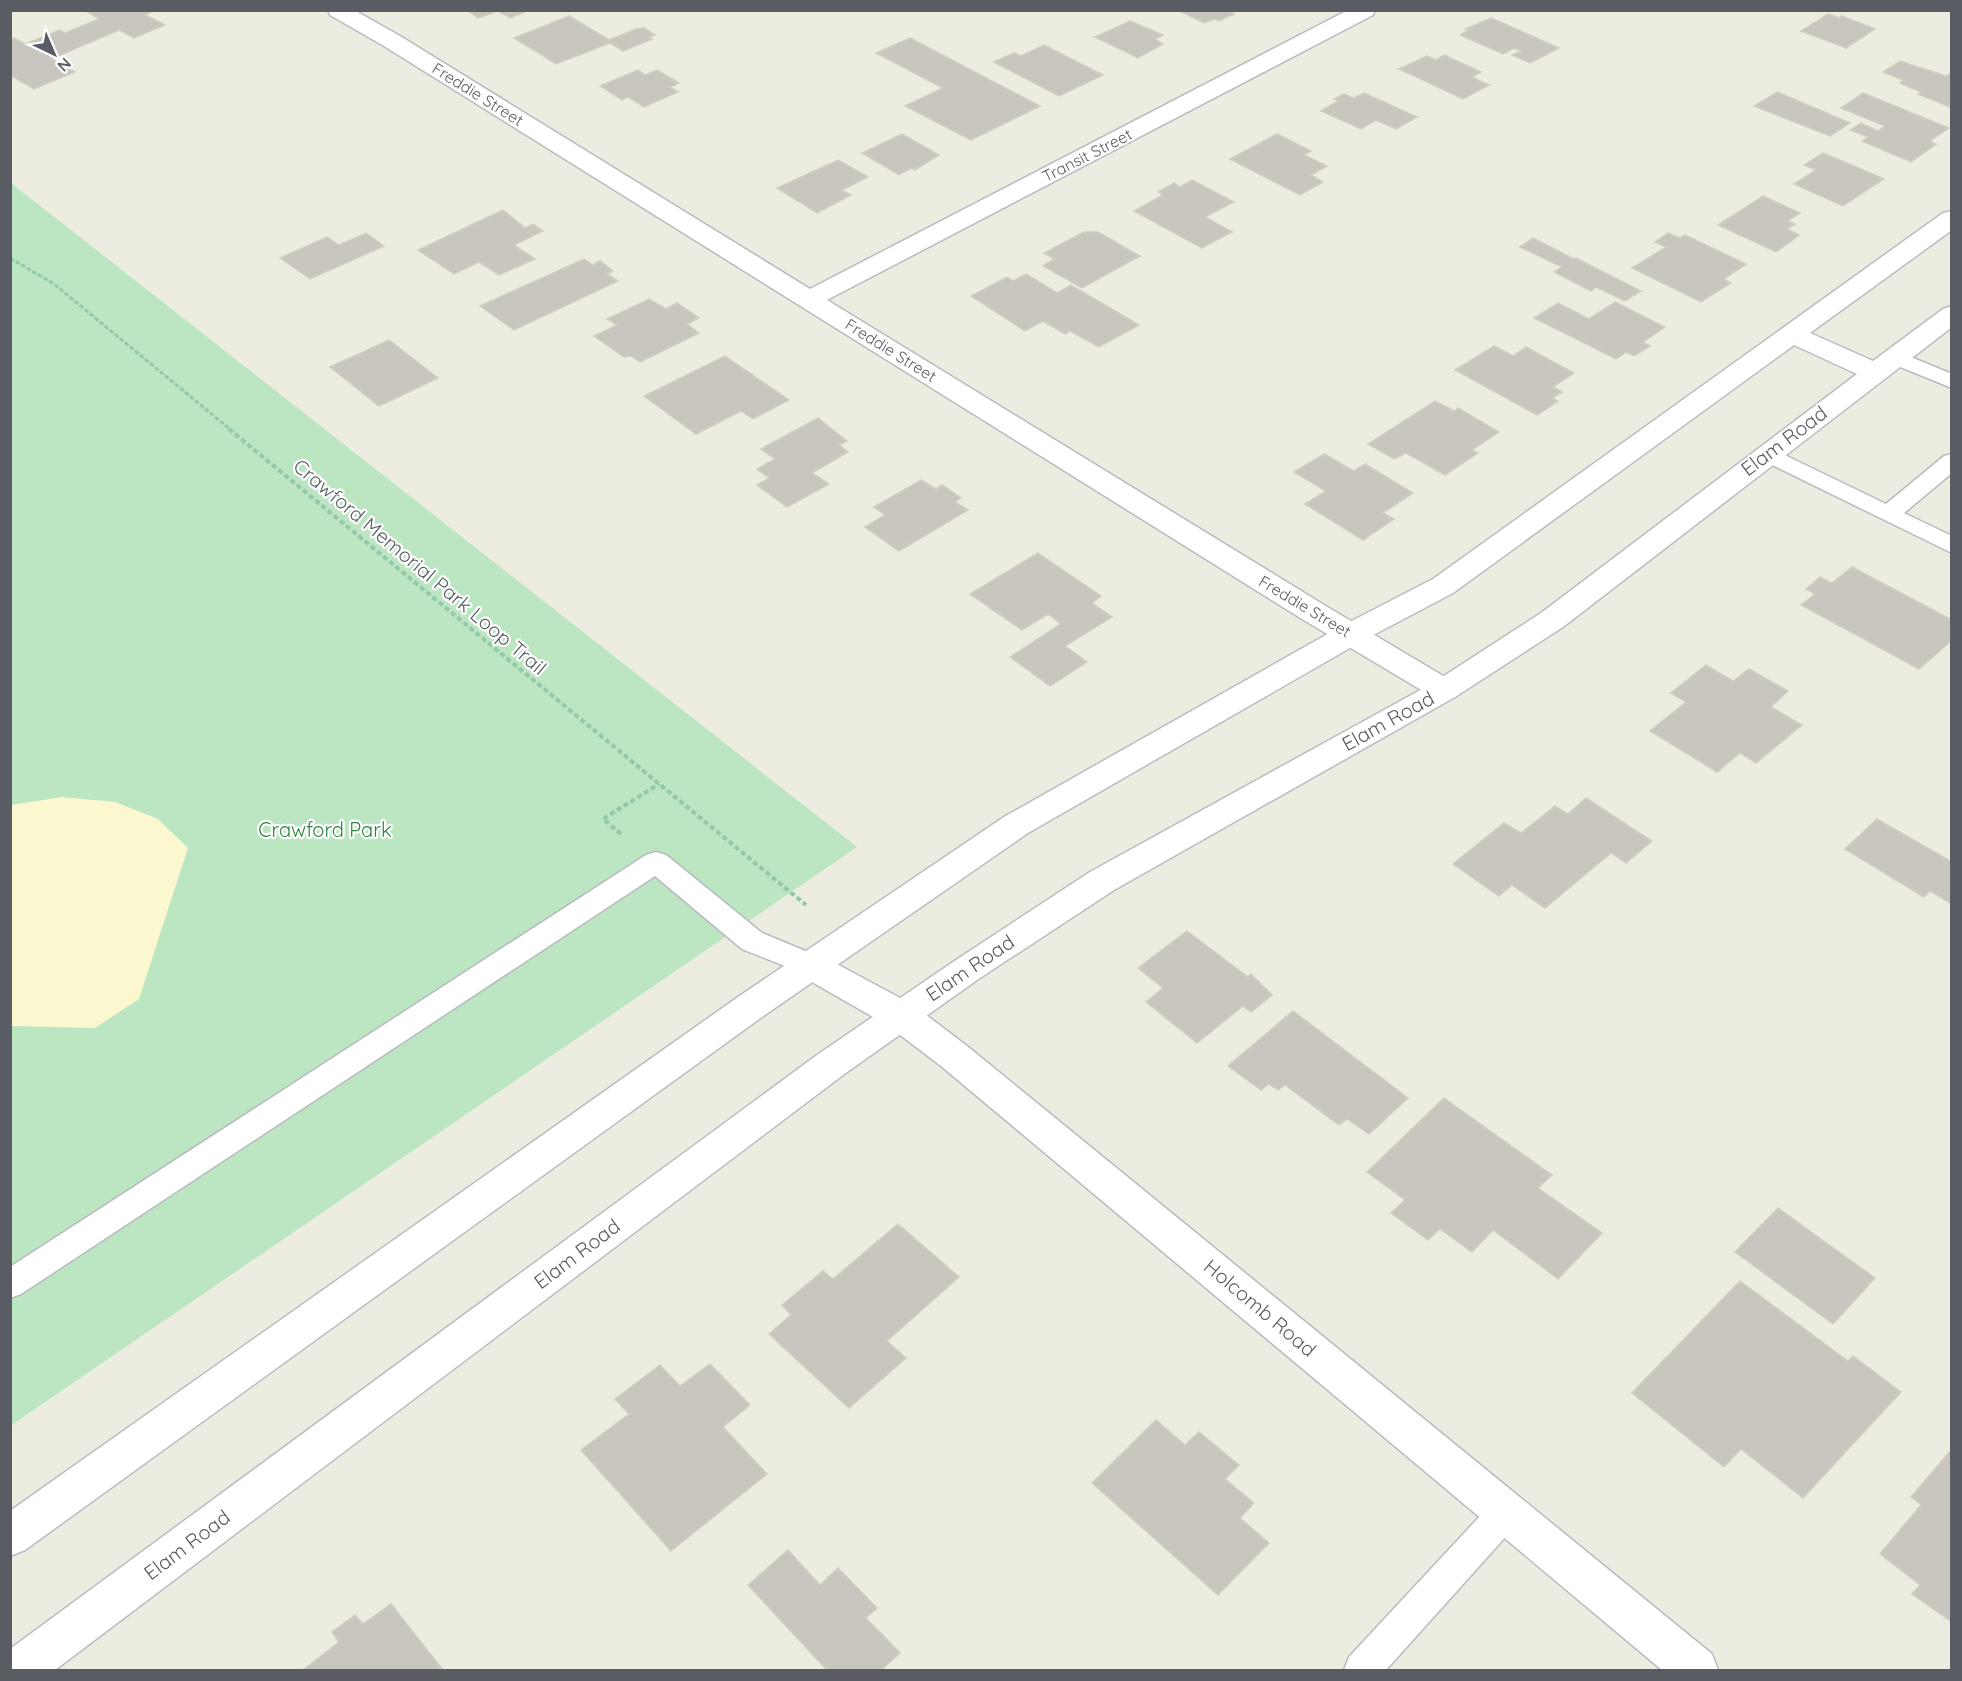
<svg xmlns="http://www.w3.org/2000/svg" width="1962" height="1681" font-family="Quicksand,sans-serif">
<rect width="100%" height="100%" fill="#edece1"/>
<path fill="#bce6c1" d="M11,183L857,847L10,1426Z"/>
<path fill="#fbf7ce" d="M62,797L115,802L158,819L188,848L139,999L95,1028L11,1026V805Z"/>
<path fill="#c8c6be" stroke="#d2cfbf" stroke-width="1.5" d="M85,10H151L153,11L145,15L165,25L134,38L119,30L51,59L75,72L34,89L10,75V40L14,38L25,44L60,30L65,33L99,19Z
M467,10H530L510,18L498,11L478,18Z
M1178,10H1232L1230,11L1234,14L1219,21L1215,19L1204,23Z
M1828,14L1839,18L1842,16L1875,29L1846,48L1801,31Z
M569,16L609,40L636,29L644,28L655,35L649,37L652,39L623,51L610,43L556,64L514,38Z
M1491,18L1559,48L1530,63L1512,55L1521,51L1514,48L1503,54L1460,35L1469,30L1466,29Z
M1130,21L1163,35L1155,39L1163,44L1138,58L1095,37Z
M910,38L1040,106L971,140L905,106L943,88L876,53Z
M1044,45L1103,75L1059,96L994,62L1014,53L1021,56Z
M1444,55L1481,72L1472,77L1489,85L1463,99L1399,69L1427,56L1436,60Z
M1900,61L1946,76L1952,73V108L1918,94L1921,92L1900,83L1903,80L1883,72Z
M638,70L645,75L657,70L679,83L670,87L678,92L644,107L628,97L622,100L600,86Z
M1777,92L1850,123L1830,136L1754,106Z
M1364,93L1417,117L1396,129L1376,120L1361,129L1321,111L1338,101L1334,99L1344,94L1354,98Z
M1863,93L1949,128L1930,141L1936,144L1911,162L1862,141L1868,137L1850,130L1861,123L1878,131L1885,126L1841,108Z
M902,134L939,155L915,170L912,168L899,175L862,153Z
M1277,134L1311,151L1304,155L1327,166L1311,175L1323,182L1300,195L1230,159Z
M1823,153L1884,179L1843,206L1794,184L1816,170L1804,165Z
M838,160L868,177L842,190L851,195L817,213L777,188Z
M1192,180L1234,202L1205,217L1232,232L1202,248L1134,211L1163,195L1158,192L1174,183L1180,187Z
M1763,196L1800,213L1788,221L1795,224L1787,229L1799,235L1776,252L1718,225Z
M503,210L525,228L533,224L543,231L514,245L535,259L499,275L479,262L454,274L418,250Z
M1084,232H1098L1140,256L1082,288L1043,266L1054,259L1044,253Z
M366,233L384,246L310,279L280,258L327,237L339,245Z
M1668,233L1680,238L1685,235L1746,264L1724,279L1731,283L1701,302L1632,268L1666,247L1655,242Z
M1533,238L1574,259L1576,258L1641,291L1625,301L1596,287L1591,291L1554,272L1562,267L1520,247Z
M584,259L593,265L600,261L613,271L607,274L618,281L514,330L480,306Z
M1026,274L1057,293L1071,285L1139,325L1099,347L1070,331L1065,334L1043,321L1025,331L971,296L1007,277L1013,281Z
M649,299L666,309L677,303L699,318L687,324L699,333L640,362L631,356L624,357L594,336L617,325L607,319Z
M1615,302L1665,327L1643,342L1650,346L1634,356L1626,352L1616,359L1534,318L1558,303L1589,319Z
M389,340L438,378L379,406L330,367Z
M1494,346L1513,356L1526,347L1574,373L1553,387L1562,392L1552,398L1558,401L1537,415L1455,370Z
M725,356L789,400L753,419L741,411L696,434L644,396Z
M1435,401L1454,411L1458,408L1499,432L1472,450L1478,453L1445,475L1406,453L1394,459L1368,444Z
M818,418L847,441L839,445L848,452L812,473L829,484L787,507L757,485L769,478L757,469L775,459L761,449Z
M1324,454L1354,471L1365,464L1413,493L1383,513L1394,519L1363,540L1305,504L1326,491L1294,472Z
M921,480L936,489L942,485L961,498L955,502L968,510L899,551L865,527L885,515L874,507Z
M1038,553L1101,596L1092,603L1112,617L1065,646L1087,662L1050,686L1010,657L1061,624L1048,614L1022,630L970,594Z
M1852,567L1952,620V640L1919,669L1801,605L1815,594L1806,589L1820,577L1832,583Z
M1706,665L1733,681L1749,669L1788,691L1771,707L1802,725L1756,763L1740,753L1717,772L1650,731L1686,702L1671,693Z
M1586,798L1652,841L1626,863L1611,853L1545,908L1512,885L1499,896L1453,864L1504,823L1521,833L1555,806L1568,814Z
M1877,819L1952,862V904L1930,891L1924,897L1845,849Z
M1187,931L1248,977L1251,974L1272,995L1251,1012L1243,1006L1197,1043L1146,1002L1163,988L1138,968Z
M1293,1011L1408,1098L1369,1134L1347,1119L1339,1125L1285,1085L1278,1090L1269,1084L1261,1090L1228,1066Z
M1444,1098L1552,1175L1538,1188L1602,1233L1558,1279L1493,1230L1472,1252L1440,1229L1428,1240L1391,1213L1405,1200L1367,1172Z
M1778,1208L1875,1278L1833,1324L1735,1252Z
M898,1224L959,1277L887,1341L906,1358L849,1408L769,1334L791,1315L782,1305L823,1271L833,1279Z
M1740,1281L1848,1361L1853,1356L1901,1392L1803,1498L1741,1449L1724,1467L1632,1393Z
M710,1364L750,1405L723,1427L767,1474L671,1551L581,1450L629,1414L615,1399L660,1365L680,1386Z
M1156,1420L1185,1445L1199,1432L1239,1465L1225,1479L1254,1503L1240,1518L1269,1543L1218,1595L1092,1483Z
M1952,1449V1622L1912,1594L1920,1585L1880,1554L1921,1505L1911,1497Z
M788,1550L820,1585L838,1568L877,1608L866,1618L900,1653L881,1670H827L748,1585Z
M391,1604L443,1670H303L339,1642L332,1632L355,1615L363,1624Z"/>
<g fill="none" stroke-linecap="round" stroke-linejoin="round">
<g stroke="#b9bac1" stroke-width="3">
<path id="service" d="M1896,351L1952,374V388L1888,362L1885,357L1888,352Z
M1768,447L1886,504L1944,456L1952,454V473L1904,513L1952,536V553L1760,459L1757,454L1760,449Z
M656,852L666,855L762,933L820,957L824,965L820,973L810,976L742,949L655,876L21,1294L10,1298V1267L646,855Z
M1506,1496L1518,1501L1523,1512L1518,1523L1386,1670H1344L1349,1657L1494,1501Z"/>
</g>
<g stroke="#b9bac1" stroke-width="3">
<path id="minor" d="M328,10H354L400,36L810,289L1348,10H1375L1373,15L827,300L1324,605L1455,683L1459,690L1455,697L1444,701L1433,697L1302,619L384,46L330,15Z"/>
</g>
<g stroke="#b9bac1" stroke-width="3">
<path id="tertiary" d="M810,952L822,956L913,1005L967,1046L1712,1654L1718,1670H1662L941,1066L887,1025L798,974L793,965L798,956Z"/>
</g>
<g stroke="#babcc3" stroke-width="3">
<path id="secondary" d="M1952,211V230L1810,333L1873,361L1943,309L1952,306V327L1563,627L1455,697L1114,890L977,980L843,1075L55,1670H10V1649L817,1055L953,962L1090,872L1433,683L1541,613L1857,374L1794,345L1453,593L1362,641L1028,833L762,1017L25,1550L10,1556V1511L738,997L1004,817L1340,627L1433,579L1943,213Z"/>
</g>
<path stroke="#94c8aa" stroke-width="3" stroke-dasharray="4.5 2" stroke-linecap="butt" d="M10,258L54,284L231,430"/>
<path stroke="#94c8aa" stroke-width="4" stroke-dasharray="5 3" stroke-linecap="butt" d="M229,429L806,905
M621,834L603,819L659,784"/>
<use href="#service" fill="#fff" fill-rule="evenodd"/>
<use href="#minor" fill="#fff" fill-rule="evenodd"/>
<use href="#tertiary" fill="#fff" fill-rule="evenodd"/>
<use href="#secondary" fill="#fff" fill-rule="evenodd"/>
</g>
<g text-anchor="middle" stroke-width="4.5" stroke-linejoin="round" paint-order="stroke">
<g font-size="16" fill="#595c63" stroke="#fff">
<text transform="translate(478 94) rotate(32)" y="6">Freddie Street</text>
<text transform="translate(1087 155) rotate(-27)" y="6">Transit Street</text>
<text transform="translate(891 350) rotate(32)" y="6">Freddie Street</text>
<text transform="translate(1305 606) rotate(31)" y="6">Freddie Street</text>
</g>
<g font-size="20" fill="#595c63" stroke="#fff">
<text transform="translate(1784 441) rotate(-37)" y="7">Elam Road</text>
<text transform="translate(420 567) rotate(40)" y="7">Crawford Memorial Park Loop Trail</text>
<text transform="translate(1388 721) rotate(-29)" y="7">Elam Road</text>
<text transform="translate(970 968) rotate(-34)" y="7">Elam Road</text>
<text transform="translate(577 1254) rotate(-37)" y="7">Elam Road</text>
<text transform="translate(1260 1308) rotate(40)" y="7">Holcomb Road</text>
<text transform="translate(187 1545) rotate(-37)" y="7">Elam Road</text>
</g>
<g font-size="20" fill="#308340" stroke="#fff">
<text x="325" y="837">Crawford Park</text>
</g>
</g>
<rect width="1962" height="1681" fill="none" stroke="#595c63" stroke-width="24"/>
<g transform="translate(54 54) rotate(136)" stroke="#ffffff" stroke-width="4.5" paint-order="stroke">
<path d="M0-4.5L10 22L0 15L-10 22Z" fill="#595c63"/>
<text y="-9" font-size="16" font-weight="bold" text-anchor="middle" fill="#595c63">N</text>
</g>
</svg>
